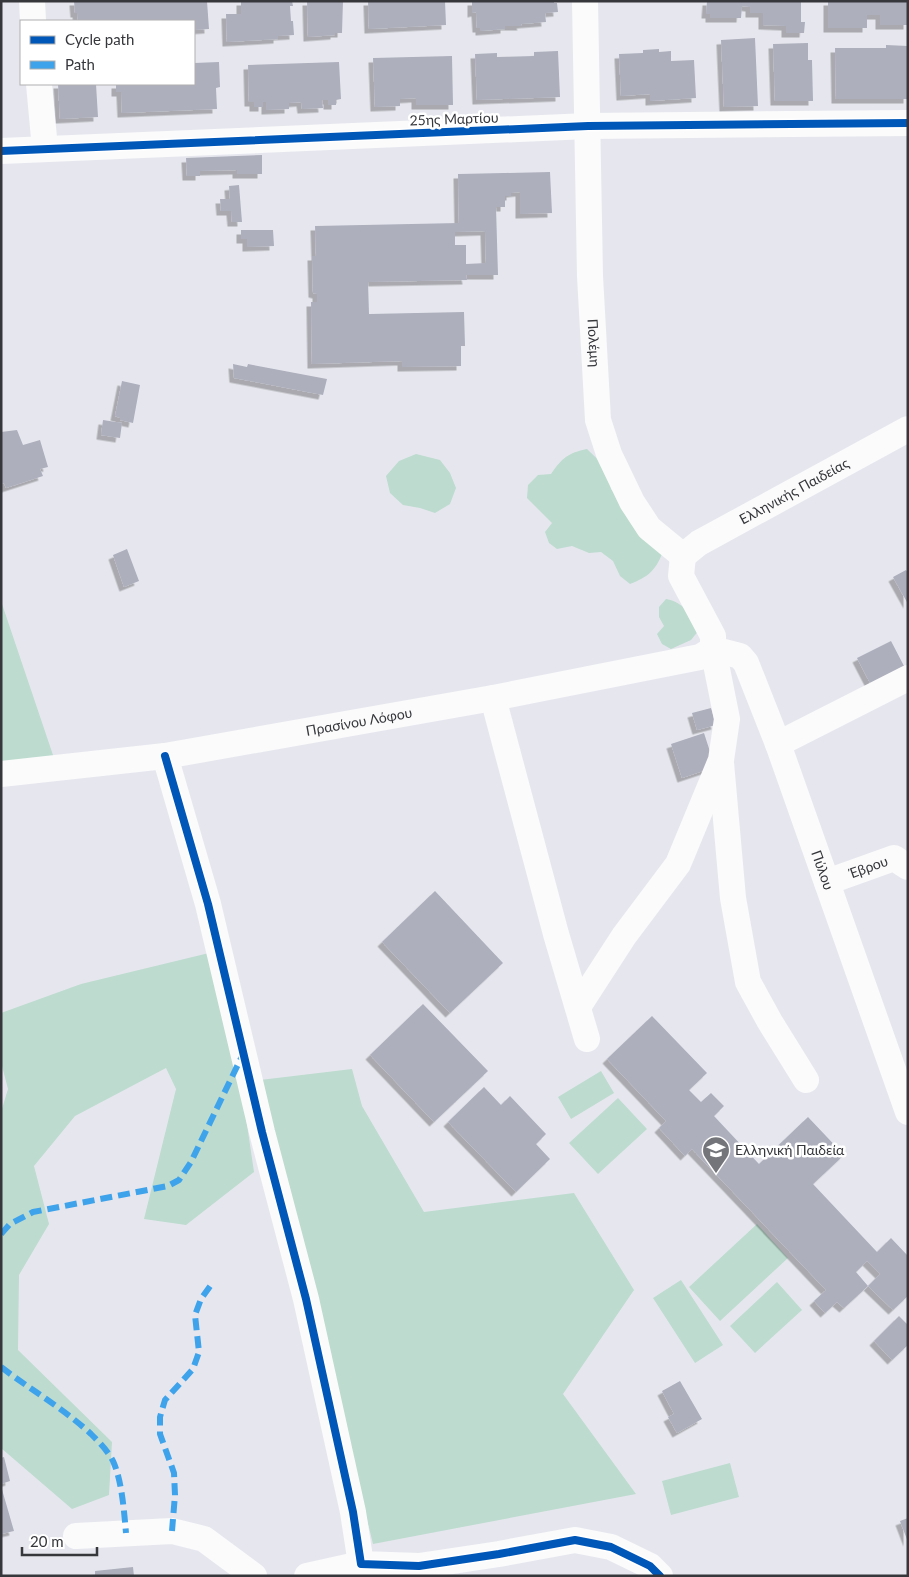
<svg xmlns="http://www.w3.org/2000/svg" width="909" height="1577" font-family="Lato,sans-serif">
<defs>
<filter id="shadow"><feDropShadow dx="-4.5" dy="4.5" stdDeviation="0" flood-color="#0004"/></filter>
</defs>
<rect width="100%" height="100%" fill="#e6e7ee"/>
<path fill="#bddbcf" d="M587,449C601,462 609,470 611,489L621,500L662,554C655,571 648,577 630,584L620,576L613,561L601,552L589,553L572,546L557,549L549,543L545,532L552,523L527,498L528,485L538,475L551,474C562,458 568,453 587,449Z
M416,454L440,460L450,473L456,488L450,504L435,513L420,508L403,505L390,493L386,476L399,461Z
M666,599C686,603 689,615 699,630L691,640L671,649L662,644L657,634L664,626L659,617V607Z
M1,601L55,761L1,768Z
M209,953L241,1084L254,1172L186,1225L144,1219L176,1089L166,1068L75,1116L34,1166L49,1224L19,1275L18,1350L112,1442L109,1495L72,1509L1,1448V1112L8,1089L1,1062V1013L81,984Z
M352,1069L362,1106L424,1212L574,1193L634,1290L563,1394L636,1494L373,1544L260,1080Z
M601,1071L614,1093L571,1119L558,1097Z
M618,1098L647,1129L598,1174L569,1143Z
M757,1224L788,1258L720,1321L689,1287Z
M681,1280L723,1345L695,1363L653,1298Z
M777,1282L802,1310L755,1353L730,1326Z
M730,1463L739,1497L671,1515L662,1481Z"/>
<path fill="#adafbc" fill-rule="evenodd" filter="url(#shadow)" d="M74,1H207L209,29L194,30V21H78L77,13H75Z
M241,1H292L293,6H290L291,21H293L294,35L278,36V39L227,42L226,14H241Z
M307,1H343L342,33H335V35L308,37Z
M368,1H445L446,25L369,29Z
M472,1H554V3H557L558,12L545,13L546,22L521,24L522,26H505V29L480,31V28H477L476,12L472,13Z
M707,1H801V22H805L804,33H786V26L763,25V13H750V7L742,6L741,18H710V14H706Z
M828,1H908V25H880V15H867V28H828Z
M755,38L758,106L724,107L721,40Z
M808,43V60H812L813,101H775L773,44Z
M886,45L908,46V99H836L835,48H886Z
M659,49V52L671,51V61L694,60L696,98L650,101V94L621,96L619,54L643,53V50Z
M558,51L560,97L477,100L475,54L497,53V57L534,56V52Z
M452,56L453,105H416V98L400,99V106L375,107L373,58Z
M219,62L220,87L216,88L217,109L122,113L121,92H116V84H194V63Z
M339,62L341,99L336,100V105H328V100H322L323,108L302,109L301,102L289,103V109L266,110V102H263V107H254V102H249L248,65Z
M58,84H96L98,117L60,119Z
M262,155V174H237V170L200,171V176H187L186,158Z
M550,172L552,213L520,214V192L511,193V196H505V207H496L498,275H466L467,280L368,282L369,314L464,312L465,346H461V366L402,367V361L312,364L311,302H317V294L313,293L312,256H316L315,226L459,223L458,174ZM485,231L486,263L466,264V245H455V232Z
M239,185L242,222H232L231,211H221L220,199H230L229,186Z
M241,230H273L274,246L247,247V239H241Z
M233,364L247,367L248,364L327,379L323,395L234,378Z
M122,381L140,385L133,423L120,420V418L115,416Z
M103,420L122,423L120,438L101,435Z
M17,430L23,445L40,440L48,467L40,469L43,476L6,488L4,483L1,484V432Z
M127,549L139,581L124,587L113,555Z
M906,570L908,573V604L893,577Z
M891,641L904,666L870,683L857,658Z
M711,708L716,725L697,730L692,713Z
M704,733L715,767L682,778L671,744Z
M435,891L503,963L450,1013L382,942Z
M423,1004L488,1071L434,1122L370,1055Z
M652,1016L707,1073L689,1090L701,1102L711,1093L724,1106L714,1116L759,1164L808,1117L844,1155L813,1184L877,1252L891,1238L908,1256V1296L893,1310L868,1286L844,1308L837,1302L825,1313L814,1301L826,1290L692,1149L685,1156L659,1128L666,1121L607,1059ZM867,1261L880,1274L868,1286L856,1272Z
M484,1087L501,1105L510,1096L546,1134L536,1144L550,1159L516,1192L448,1122Z
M899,1316L908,1325V1345L892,1360L874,1341Z
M680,1381L702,1419L677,1433L668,1417L674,1414L662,1391Z
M4,1457L10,1481L1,1484V1458Z
M1,1486L14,1531L1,1534Z
M908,1518V1542L900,1521Z
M133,1567L134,1576H95V1571Z"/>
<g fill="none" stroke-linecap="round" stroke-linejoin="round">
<g stroke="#fbfbfc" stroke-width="26">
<path d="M32,1L33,21"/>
<path id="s1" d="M585,1L590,276L598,420L609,454L632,502L649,528L683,556"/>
<path d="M39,84L45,149"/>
<path d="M1,151L588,126L908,123"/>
<path id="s2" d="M683,556L699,543L908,429"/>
<path id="s3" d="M713,649L740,656L746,663L778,744L908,1112"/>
<path d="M493,698L556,934L587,1039"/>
<path d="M778,744L908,678"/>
<path d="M165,756L208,904L262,1132L306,1299L353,1512L361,1564L419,1566L499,1554L575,1540L611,1547L650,1566L660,1576"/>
<path d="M721,763L733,898L748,982L770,1022L806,1080"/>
<path id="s4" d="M1,774L165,756L493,698L700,657L713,649"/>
<path id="s5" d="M827,882L894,858L908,867"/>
<path d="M578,1007L624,936L678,864L721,760L727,719L713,649V636L681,576L683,556"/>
<path d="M76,1536L172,1531L204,1539L254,1576"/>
<path d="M307,1576L361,1564"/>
</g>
<path stroke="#3fa3ec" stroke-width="6" stroke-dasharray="12 6" stroke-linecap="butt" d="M1,1234L10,1224L33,1212L168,1186L179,1180L191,1162L243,1054
M1,1367C31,1390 63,1408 91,1434C99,1442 108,1451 113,1461C122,1481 124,1511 126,1533
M172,1531L175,1495L174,1473L160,1434V1417L165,1400L193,1369L199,1352L195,1315L201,1299L211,1285"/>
<g stroke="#fff" stroke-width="11">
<path id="cycleway" d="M1,151L588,126L908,123
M165,756L208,904L262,1132L306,1299L353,1512L361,1564L419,1566L499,1554L575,1540L611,1547L650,1566L660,1576"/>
</g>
<use href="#cycleway" stroke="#0057b8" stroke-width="8"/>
</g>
<defs>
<g id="school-pin" transform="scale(1.4375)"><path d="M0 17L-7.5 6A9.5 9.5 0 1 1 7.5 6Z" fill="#74757a" stroke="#fff"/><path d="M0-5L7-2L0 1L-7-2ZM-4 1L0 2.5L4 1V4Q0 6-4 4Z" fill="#fff"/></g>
</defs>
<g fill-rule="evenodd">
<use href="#school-pin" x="716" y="1150"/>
</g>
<g text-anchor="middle" stroke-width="5" stroke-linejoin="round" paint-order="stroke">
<g font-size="14" fill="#36373b" stroke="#fff">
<text transform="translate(454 119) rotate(-2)" y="5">25ης Μαρτίου</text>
<text dy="5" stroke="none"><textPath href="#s1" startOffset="342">Πολέμη</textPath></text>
<text dy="5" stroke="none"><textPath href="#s2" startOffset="129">Ελληνικής Παιδείας</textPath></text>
<text dy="5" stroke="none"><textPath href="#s4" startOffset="362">Πρασίνου Λόφου</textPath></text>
<text dy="5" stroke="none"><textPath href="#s5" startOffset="44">Έβρου</textPath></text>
<text dy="5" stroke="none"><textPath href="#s3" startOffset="258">Πύλου</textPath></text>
</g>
<g font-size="14" fill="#36373b" stroke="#fff" text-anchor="start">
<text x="735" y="1155">Ελληνική Παιδεία</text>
</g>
</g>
<rect width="909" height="1577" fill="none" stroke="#36373b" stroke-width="5"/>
<rect x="20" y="20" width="175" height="65" fill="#ffffff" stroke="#afafb1"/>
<rect x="30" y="36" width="25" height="8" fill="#0057b8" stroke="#afafb1"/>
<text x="65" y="45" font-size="15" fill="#36373b">Cycle path</text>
<rect x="30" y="61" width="25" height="8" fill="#3fa3ec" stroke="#afafb1"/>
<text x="65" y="70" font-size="15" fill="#36373b">Path</text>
<path d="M22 1547v8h75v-8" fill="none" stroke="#36373b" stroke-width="2.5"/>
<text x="30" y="1547" font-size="15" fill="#36373b" stroke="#ffffff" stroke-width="4" paint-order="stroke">20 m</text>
</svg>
